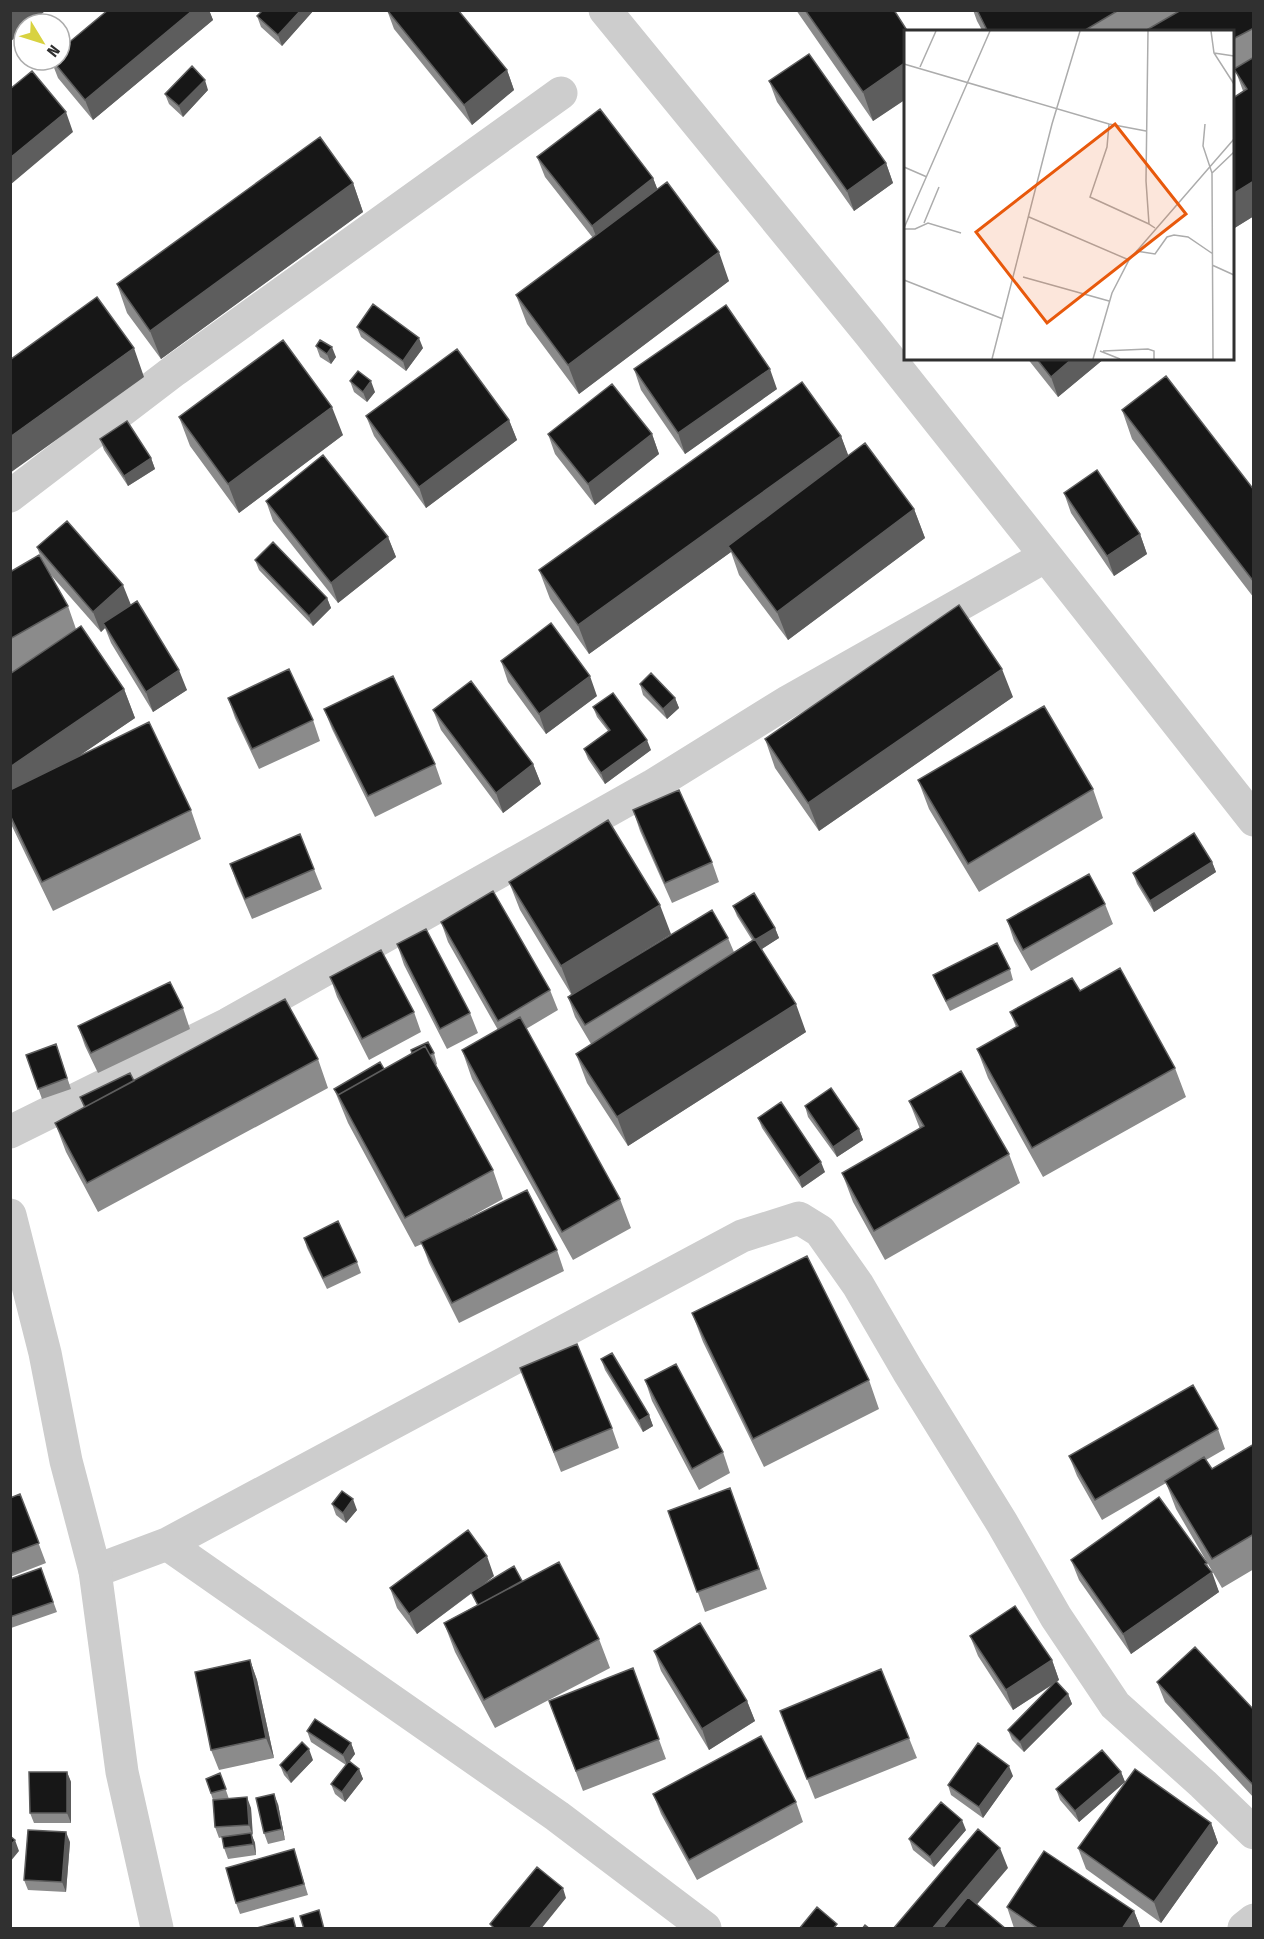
<svg xmlns="http://www.w3.org/2000/svg" width="1264" height="1939" font-family="'Fira Sans Condensed',sans-serif">
<rect width="100%" height="100%" fill="#fff"/>
<g fill="none" stroke-linecap="round" stroke-linejoin="round">
<path stroke="#cdcdcd" stroke-width="33" d="M605,10L869,333L1046,556L1254,820
M10,496L175,370L561,93
M10,1132L228,1024L652,786L789,701L1046,556
M167,1544L742,1236L799,1218L820,1231L858,1285L908,1371L1002,1523L1056,1617L1115,1705L1203,1784L1254,1833
M95,1571L167,1544L557,1816L705,1928
M1244,1928L1254,1920"/>
<path stroke="#cdcdcd" stroke-width="33" d="M10,1215L45,1353L66,1461L95,1571L122,1772L157,1928"/>
</g>
<path fill="#8b8b8b" d="M108,10H209L213,20L93,120L58,78L51,60H60Z
M314,10L282,46L261,27L257,16Z
M387,10H458L507,70L514,90L472,125L394,29Z
M796,10H894L906,32V99L873,121Z
M973,10H1254V216L1233,229V98L1243,91L1236,72L1233,74V32H983L977,21Z
M769,81L886,163L893,183L854,211L777,102Z
M208,90L183,117L169,104L165,94Z
M537,157L653,178L657,189L729,281L579,394L527,324L516,295L593,238L545,177Z
M353,183L363,212L161,359L127,313L117,284Z
M357,327L423,348L406,371L361,337Z
M316,346L336,357L331,364L320,357Z
M1027,358H1105L1058,397Z
M634,369L777,389L685,454L641,390Z
M350,381L375,392L367,402L354,392Z
M1122,410L1254,490V598L1132,439Z
M366,416L509,420L517,440L426,508L374,436Z
M179,417L343,435L239,513L190,446Z
M548,434H652L659,454L595,505L555,454Z
M841,436L848,456L914,509L925,538L788,640L739,575L731,552L589,654L550,599L539,570Z
M100,439L151,458L155,469L128,486L104,450Z
M1064,493L1140,534L1147,554L1114,576L1071,513Z
M266,501L388,537L396,557L338,603L273,521Z
M37,547L131,605L187,690L153,712L111,643L105,628L101,632L50,574L68,606L76,629L124,689L135,718L77,757L191,810L201,839L53,911L10,822V674L18,669L10,674V572L41,558Z
M255,560L327,598L331,608L313,626L259,570Z
M501,661L597,696L546,734L508,682Z
M640,684L675,698L679,708L667,719L643,695Z
M1013,697L819,831L775,768L765,739Z
M228,698L313,720L320,741L259,769L235,718Z
M593,707L651,750L605,784L588,759L584,749L608,731L597,717Z
M324,709L435,764L442,784L375,817L332,729Z
M433,710L533,764L541,784L503,813L441,730Z
M918,780L1093,789L1103,818L979,892L929,809Z
M633,810L712,862L719,882L672,903L640,831Z
M1212,862L1216,872L1154,912L1137,884L1133,873Z
M230,864L314,869L322,889L252,919L237,884Z
M509,882L671,934L618,966L728,938L734,952L752,940L737,916L733,906L775,928L779,938L761,949L806,1032L628,1146L587,1083L576,1054L591,1044L575,1017L568,997L571,994L520,910Z
M1105,904L1113,924L1031,971L1014,941L1007,920Z
M441,922L550,990L558,1010L526,1029L620,1199L631,1228L573,1260L472,1079L462,1050L498,1030L448,942Z
M397,944L470,1013L478,1033L447,1049L404,965Z
M1010,969L1013,980L950,1011L937,985L933,975Z
M330,977L414,1012L421,1032L369,1060L337,997Z
M1080,991L1175,1068L1186,1097L1043,1177L988,1078L977,1049L1016,1027L1010,1012Z
M183,1008L190,1029L98,1073L85,1046L78,1026Z
M56,1044L71,1089L42,1099L26,1055Z
M434,1053L437,1064L436,1065L493,1170L503,1199L450,1228L557,1250L564,1271L459,1323L429,1263L422,1244L415,1247L348,1123L334,1089L384,1069Z
M318,1059L328,1088L98,1212L66,1152L55,1123L84,1108L80,1097L134,1081Z
M909,1101L1009,1154L1020,1183L885,1260L853,1202L842,1173L920,1129Z
M805,1106L859,1129L863,1140L837,1157L808,1117Z
M758,1118L825,1172L802,1188L762,1128Z
M304,1238L357,1262L361,1273L327,1289L307,1248Z
M692,1313L869,1380L879,1409L764,1467L703,1342Z
M601,1359L649,1415L653,1426L643,1432L605,1370Z
M520,1368L612,1428L619,1448L561,1472Z
M645,1380L723,1452L730,1473L699,1490L652,1401Z
M1218,1429L1225,1449L1206,1460L1212,1469L1254,1444V1569L1222,1588L1176,1509L1166,1483L1102,1520L1077,1476L1069,1456Z
M730,1488L767,1589L705,1612L668,1511Z
M20,1494L46,1563L10,1577V1498Z
M332,1504L357,1510L346,1523L336,1515Z
M1071,1560L1207,1563L1219,1592L1131,1654L1079,1580Z
M41,1568L57,1612L11,1628L10,1579Z
M494,1576L484,1584L522,1581L599,1639L610,1668L495,1728L455,1652L444,1623L477,1605L472,1593L417,1634L397,1608L390,1588Z
M970,1636L1052,1660L1059,1680L1056,1682L1068,1694L1072,1704L1024,1752L1012,1740L1008,1730L1055,1683L1013,1710L978,1656Z
M654,1651L747,1701L755,1721L709,1750L661,1671Z
M250,1660L257,1680L274,1758L219,1770L211,1750Z
M633,1668L666,1759L583,1791L549,1701Z
M1157,1682L1254,1710V1798L1165,1702Z
M780,1711L909,1738L917,1758L815,1799Z
M307,1731L351,1743L355,1754L349,1761L359,1769L363,1779L345,1802L335,1794L331,1784L346,1765L311,1742Z
M313,1760L291,1783L284,1775L280,1765Z
M67,1772L71,1782V1823H34L30,1813Z
M1121,1772L1125,1782L1079,1822L1060,1800L1056,1789Z
M220,1773L229,1799L251,1808L252,1836L255,1843L256,1855L228,1859L224,1848L223,1837L219,1838L215,1827L213,1800L206,1779Z
M1013,1776L983,1818L951,1795L948,1785Z
M653,1794L796,1802L803,1822L697,1880L661,1814Z
M278,1804L285,1840L268,1844L264,1833Z
M1211,1823L1218,1843L1161,1923L1086,1869L1078,1848Z
M966,1830L934,1867L913,1850L909,1839Z
M70,1842L66,1892L28,1890L24,1880Z
M297,1859L308,1895L240,1914L236,1903Z
M1007,1907L1134,1911L1141,1929H1015L1014,1928Z"/>
<path fill="#5d5d5d" d="M10,10H46L31,24H24V30L10,42Z
M193,10H209L213,20L93,120L85,100Z
M301,10H314L282,46L278,35Z
M906,62V99L873,121L863,92Z
M507,70L514,90L472,125L464,105Z
M205,80L208,90L183,117L179,106Z
M66,112L73,132L10,185V158Z
M886,163L893,183L854,211L847,191Z
M653,178L661,198L600,246L592,226Z
M1254,181V216L1233,229V194Z
M353,183L363,212L161,359L150,331Z
M719,252L729,281L579,394L568,365Z
M419,338L423,348L406,371L403,361Z
M332,347L336,357L331,364L327,354Z
M134,348L144,377L10,473V437Z
M1073,358H1105L1058,397L1051,377Z
M770,369L777,389L685,454L678,433Z
M371,381L375,392L367,402L363,392Z
M332,407L343,435L239,513L228,484Z
M509,420L517,440L426,508L419,487Z
M652,434L659,454L595,505L588,484Z
M841,436L852,465L728,546L731,552L589,654L578,625Z
M151,458L155,469L128,486L124,476Z
M914,509L925,538L788,640L777,612Z
M1140,534L1147,554L1114,576L1107,556Z
M388,537L396,557L338,603L331,583Z
M123,585L131,605L103,623L105,628L101,632L93,612Z
M327,598L331,608L313,626L309,616Z
M1002,669L1013,697L819,831L808,803Z
M179,670L187,690L153,712L146,692Z
M590,676L597,696L546,734L539,714Z
M124,689L135,718L10,803V767Z
M675,698L679,708L667,719L663,709Z
M647,740L651,750L605,784L601,773Z
M533,764L541,784L503,813L496,793Z
M1212,862L1216,872L1154,912L1150,901Z
M660,905L671,934L572,995L561,966Z
M775,928L779,938L759,951L755,940Z
M796,1004L806,1032L628,1146L617,1117Z
M859,1129L863,1140L837,1157L833,1147Z
M821,1162L825,1172L802,1188L799,1178Z
M649,1415L653,1426L643,1432L639,1421Z
M353,1499L357,1510L346,1523L343,1513Z
M487,1556L494,1576L417,1634L409,1614Z
M1212,1572L1219,1592L1131,1654L1123,1634Z
M250,1660L257,1680L274,1758L266,1738Z
M1052,1660L1059,1680L1013,1710L1006,1690Z
M1068,1694L1072,1704L1024,1752L1020,1742Z
M747,1701L755,1721L709,1750L702,1729Z
M351,1743L355,1754L347,1765L343,1755Z
M309,1749L313,1760L291,1783L287,1773Z
M1009,1766L1013,1776L983,1818L979,1807Z
M359,1769L363,1779L345,1802L342,1792Z
M67,1772L71,1782V1823L67,1813Z
M1121,1772L1125,1782L1079,1822L1075,1811Z
M274,1794L278,1804L285,1840L282,1829Z
M247,1797L251,1808L253,1836L249,1825Z
M962,1820L966,1830L934,1867L930,1857Z
M1211,1823L1218,1843L1161,1923L1154,1902Z
M66,1832L70,1842L66,1892L62,1882Z
M251,1833L255,1843L256,1855L253,1844Z
M15,1840L19,1851L10,1862V1846Z
M1000,1848L1008,1868L956,1929H932Z
M563,1888L566,1898L541,1929H529Z
M1134,1911L1141,1929H1122Z"/>
<path fill="#171717" stroke="#5d5d5d" stroke-width="1.5" d="M108,10H193L85,100L52,60H60V50Z
M263,10H301L278,35L257,16Z
M387,10H458L507,70L464,105Z
M805,10H894L908,32H906V62L863,92Z
M977,10H1119L1082,32H988Z
M1181,10H1254V28L1233,39V32H1143Z
M809,54L886,163L847,191L769,81Z
M1254,57V181L1233,194V98L1247,89L1234,69Z
M192,66L205,80L179,106L165,94Z
M32,71L66,112L10,158V89Z
M600,109L653,178L592,226L537,157Z
M320,137L353,183L150,331L117,284Z
M667,182L719,252L568,365L516,295Z
M97,297L134,348L10,437V360Z
M373,304L419,338L403,361L357,327Z
M726,305L770,369L678,433L634,369Z
M283,340L332,407L228,484L179,417Z
M320,340L332,347L327,354L316,346Z
M457,349L509,420L419,487L366,416Z
M1036,358H1073L1051,377Z
M358,371L371,381L363,392L350,381Z
M1166,376L1254,490V582L1122,410Z
M802,382L841,436L578,625L539,570Z
M612,384L652,434L588,484L548,434Z
M127,421L151,458L124,476L100,439Z
M865,443L914,509L777,612L728,546Z
M323,455L388,537L331,583L266,501Z
M1097,470L1140,534L1107,556L1064,493Z
M67,521L123,585L93,612L37,547Z
M273,542L327,598L309,616L255,560Z
M39,555L68,606L10,639V572Z
M137,601L179,670L146,692L103,623Z
M959,605L1002,669L808,803L765,739Z
M551,623L590,676L539,714L501,661Z
M81,626L124,689L10,767V674Z
M289,669L313,720L252,749L228,698Z
M651,673L675,698L663,709L640,684Z
M393,676L435,764L368,796L324,709Z
M471,681L533,764L496,793L433,710Z
M613,693L647,740L601,773L584,749L610,730L593,707Z
M1044,706L1093,789L968,864L918,780Z
M149,722L191,810L42,882L10,815V790Z
M679,790L712,862L665,883L633,810Z
M608,820L660,905L561,966L509,882Z
M1194,833L1212,862L1150,901L1133,873Z
M300,834L314,869L245,899L230,864Z
M1089,874L1105,904L1023,950L1007,920Z
M493,891L550,990L498,1021L441,922Z
M754,893L775,928L755,940L733,906Z
M712,910L728,938L585,1025L568,997Z
M426,929L470,1013L440,1029L397,944Z
M755,939L796,1004L617,1117L576,1054Z
M997,943L1010,969L946,1001L933,975Z
M381,950L414,1012L362,1039L330,977Z
M1120,968L1175,1068L1032,1148L977,1049L1018,1026L1010,1012L1072,978L1080,991Z
M170,982L183,1008L91,1053L78,1026Z
M285,999L318,1059L87,1183L55,1123Z
M520,1017L620,1199L562,1232L462,1050Z
M428,1042L434,1053L430,1055L425,1046L412,1053L411,1050Z
M56,1044L67,1078L38,1089L26,1055Z
M425,1046L493,1170L405,1218L338,1095Z
M380,1062L384,1069L338,1095L334,1089Z
M961,1071L1009,1154L874,1231L842,1173L924,1126L909,1101Z
M130,1073L134,1081L85,1107L80,1097Z
M831,1088L859,1129L833,1147L805,1106Z
M781,1102L821,1162L799,1178L758,1118Z
M527,1190L557,1250L452,1303L421,1242Z
M338,1221L357,1262L323,1278L304,1238Z
M807,1256L869,1380L753,1439L692,1313Z
M577,1344L612,1428L554,1452L520,1368Z
M612,1353L649,1415L639,1421L601,1359Z
M676,1364L723,1452L692,1469L645,1380Z
M1193,1385L1218,1429L1095,1500L1069,1456Z
M1254,1444V1534L1212,1559L1165,1481L1204,1457L1212,1469Z
M730,1488L759,1569L697,1592L668,1511Z
M342,1491L353,1499L343,1513L332,1504Z
M20,1494L39,1543L10,1554V1498Z
M1159,1497L1207,1563L1205,1564L1212,1572L1123,1634L1071,1560Z
M468,1530L487,1556L409,1614L390,1588Z
M559,1562L599,1639L484,1700L444,1623Z
M514,1566L522,1581L478,1605L471,1592Z
M41,1568L53,1602L10,1617V1579Z
M1015,1606L1052,1660L1006,1690L970,1636Z
M700,1623L747,1701L702,1729L654,1651Z
M1195,1647L1254,1710V1786L1157,1682Z
M250,1660L266,1738L211,1750L195,1672Z
M633,1668L659,1739L576,1771L549,1701Z
M881,1669L909,1738L807,1779L780,1711Z
M1056,1681L1068,1694L1020,1742L1008,1730Z
M315,1719L351,1743L343,1755L307,1731Z
M761,1736L796,1802L689,1860L653,1794Z
M302,1742L309,1749L287,1773L280,1765Z
M978,1743L1009,1766L979,1807L948,1785Z
M1102,1750L1121,1772L1075,1811L1056,1789Z
M349,1761L359,1769L342,1792L331,1784Z
M1135,1769L1211,1823L1154,1902L1078,1848Z
M29,1772H67V1813H30Z
M220,1773L226,1789L211,1793L206,1779Z
M274,1794L282,1829L264,1833L256,1798Z
M247,1797L249,1825L215,1827L213,1800Z
M941,1802L962,1820L930,1857L909,1839Z
M978,1829L1000,1848L932,1929H893Z
M28,1830L66,1832L62,1882L24,1880Z
M251,1833L253,1844L224,1848L222,1837Z
M10,1836L15,1840L10,1846Z
M294,1849L304,1884L236,1903L226,1868Z
M1044,1851L1134,1911L1122,1929H1039L1007,1907Z
M537,1867L563,1888L529,1929H495L490,1924Z
M968,1897L1006,1929H942Z
M817,1907L837,1924L833,1929H799Z
M319,1910L324,1929H304L300,1916Z
M293,1918L296,1929H253Z
M865,1925L870,1929H862Z"/>
<g transform="translate(904 30)">
<rect width="330" height="330" fill="#fff"/>
<path fill="none" stroke="#acacac" stroke-width="1.5" d="M244,1L242,151L245,194L251,198M307,1L310,23L330,54M310,23L330,26M0,34L205,94L242,101M16,37L32,1M205,94L203,117L186,167L245,194M301,94L299,116L308,143L309,329M0,137L23,147M308,143L330,122M330,174V196M125,187L225,230M20,193L35,157M0,198L86,1M0,199H11L24,193L57,203M232,221L251,224L263,207L270,205L284,207L309,224M308,235L330,245M119,247L205,271M0,250L99,289M196,321L216,329M199,321L244,319L250,321V329M88,329L148,94L176,1M189,329L208,263L225,230L330,109"/>
<path fill="#e8590c" fill-opacity="0.15" stroke="#e8590c" stroke-width="3" d="M211,94L282,184L143,293L72,202Z"/>
<rect width="330" height="330" fill="none" stroke="#303030" stroke-width="3"/>
</g>
<rect width="1264" height="1939" fill="none" stroke="#303030" stroke-width="24"/>
<g transform="translate(42 42) rotate(128)"><circle r="28" fill="#ffffff" stroke="#acacac" stroke-width="1.5"/>
<path d="M0-4.5L10 22L0 15L-10 22Z" fill="#d8d240"/>
<text y="-9" font-size="16" font-weight="bold" text-anchor="middle" fill="#303030">N</text>
</g>
</svg>
